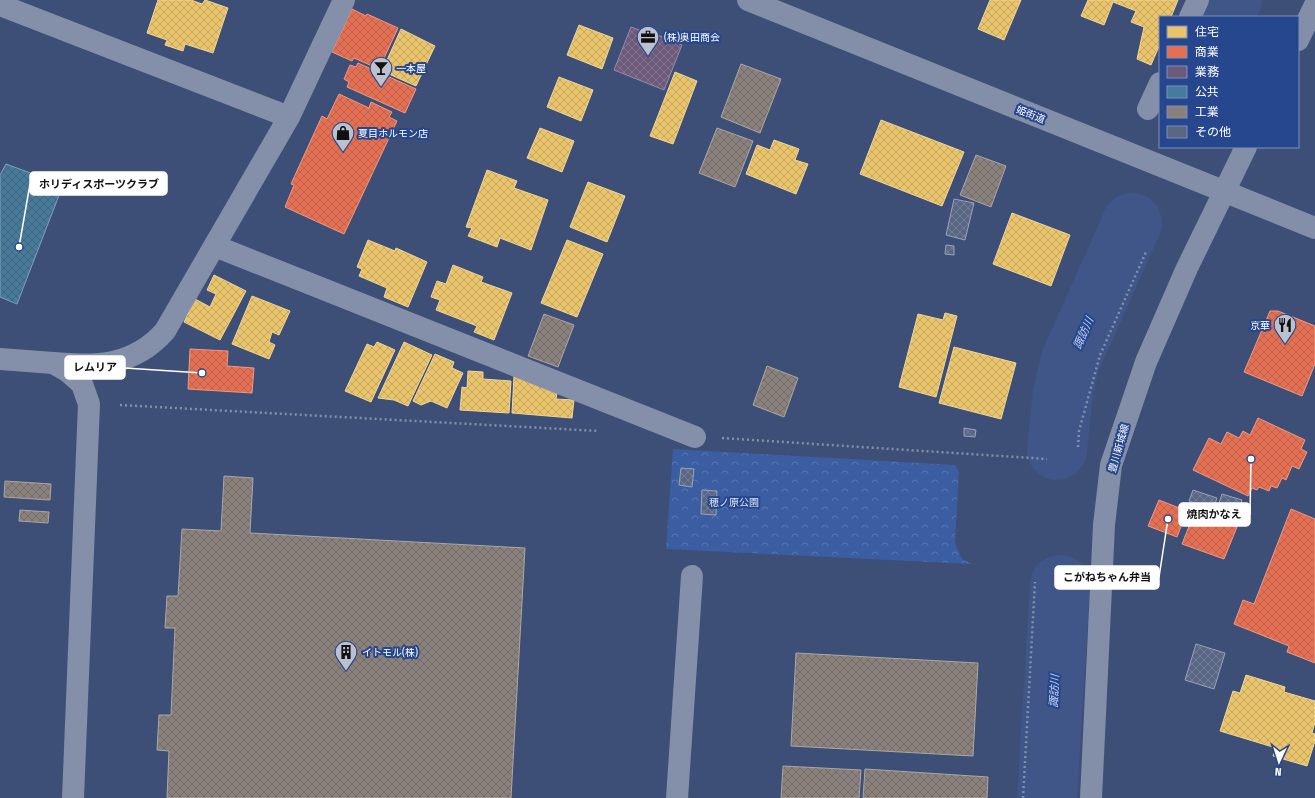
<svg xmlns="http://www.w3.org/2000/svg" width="1315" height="798" font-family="'Fira Sans Condensed','Noto Sans JP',sans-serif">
<defs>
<pattern id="park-crowns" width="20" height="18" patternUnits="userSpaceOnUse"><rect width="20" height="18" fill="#3b5da2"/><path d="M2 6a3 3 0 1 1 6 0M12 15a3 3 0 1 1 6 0" fill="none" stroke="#5875b0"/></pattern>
<pattern id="homes-cross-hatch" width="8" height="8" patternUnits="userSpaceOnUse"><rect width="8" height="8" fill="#e9c46a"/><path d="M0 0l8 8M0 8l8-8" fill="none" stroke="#c2a662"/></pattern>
<pattern id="shops-cross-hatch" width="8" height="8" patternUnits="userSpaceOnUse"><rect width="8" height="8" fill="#e76f51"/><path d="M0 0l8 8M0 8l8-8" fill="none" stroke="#b86450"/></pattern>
<pattern id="offices-cross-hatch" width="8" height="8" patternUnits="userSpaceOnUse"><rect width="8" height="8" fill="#6d597a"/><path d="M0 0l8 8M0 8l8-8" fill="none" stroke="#83728e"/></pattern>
<pattern id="public-cross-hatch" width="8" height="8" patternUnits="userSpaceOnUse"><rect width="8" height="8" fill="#457b9d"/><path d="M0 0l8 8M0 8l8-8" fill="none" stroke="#486474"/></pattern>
<pattern id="industry-cross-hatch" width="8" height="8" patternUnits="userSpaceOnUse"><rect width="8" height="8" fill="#8a817c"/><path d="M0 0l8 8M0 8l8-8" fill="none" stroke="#716c69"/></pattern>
<pattern id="building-cross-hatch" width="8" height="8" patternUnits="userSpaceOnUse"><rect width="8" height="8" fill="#596785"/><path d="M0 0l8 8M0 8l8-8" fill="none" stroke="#727e97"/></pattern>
</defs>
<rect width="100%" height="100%" fill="#3d4f76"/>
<path fill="url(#park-crowns)" d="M673,449L955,465L959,472L955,543L962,559L972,564L666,549Z"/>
<path fill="url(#homes-cross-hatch)" stroke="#f0d697" d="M158,0H191L202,4L205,0L228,8L213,53L185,44L183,51L165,45L167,40L147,33Z
M990,0H1021L1004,40L978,29Z
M1088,0H1178L1171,17H1160V44L1151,65L1137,59L1144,27L1131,22L1136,11L1113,2L1104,25L1081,16Z
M579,25L613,38L602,69L567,55Z
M401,29L435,46L416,86L382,71Z
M675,72L697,81L673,144L650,136Z
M559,77L593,90L581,121L547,107Z
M881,120L964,152L942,206L860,174Z
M540,128L574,141L562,172L527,158Z
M774,140L799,149L795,160L808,164L796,194L746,174L757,145L770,150Z
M487,170L517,181L514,188L548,200L531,250L500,238L497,247L468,236L472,228L466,227Z
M588,182L625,196L607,242L570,227Z
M1012,213L1070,235L1051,286L993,264Z
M368,240L395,251L396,248L427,262L408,307L384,297L387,288L359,276L362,269L357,267Z
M567,240L603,254L577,317L541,303Z
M453,265L483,277L481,282L512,293L494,340L474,332L477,326L436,310L440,300L431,297L437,281L446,284Z
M214,275L246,291L220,340L184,322L195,299L210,307L216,294L207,290Z
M252,296L290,311L279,335L272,332L269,342L275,345L269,359L232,344Z
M945,313L957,316L936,397L899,387L918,314L943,320Z
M377,342L395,350L371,402L345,391L367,344L374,347Z
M404,342L432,355L408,406L394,400L378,398Z
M954,347L1016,363L1001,419L939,403Z
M435,354L454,362L452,368L463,373L447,408L431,401L421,405L413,401Z
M468,371L483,372V379L511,381L509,413L460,410L462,387L467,388Z
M514,376L557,393L556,399L574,400L572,418L512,413Z
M1246,675L1285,687L1284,692L1315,701V722L1312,733L1315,734V741L1307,766L1273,756L1276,748L1220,731L1233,691L1240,693Z"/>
<path fill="url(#shops-cross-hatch)" stroke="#ee9a85" d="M352,9L366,16L367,14L398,28L379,69L354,58L352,61L332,52Z
M358,63L416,89L405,113L347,87L349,82L344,79L350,65L356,67Z
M339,94L369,108L371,102L392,112L389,117L397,121L344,234L285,207L294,185L291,184L322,116L327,119Z
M1270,311H1278L1315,326V364L1302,396L1244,372Z
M190,349L228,351L227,366L254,368L252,393L188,389Z
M1258,418L1305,440L1301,449L1307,452L1299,469L1292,466L1286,480L1282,478L1277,488L1271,486L1269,491L1259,487L1257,490L1252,488L1248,496L1193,470L1209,438L1221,444L1227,432L1239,438L1243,431L1250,435Z
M1159,500L1187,511L1177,537L1148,526Z
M1291,509L1315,519V663L1287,652L1289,646L1234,624L1243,600L1254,604Z
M1195,511L1237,527L1224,559L1182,544Z"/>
<path fill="url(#offices-cross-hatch)" stroke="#998ba2" d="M631,27L647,33L648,31L682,45L664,90L614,70Z"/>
<path fill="url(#public-cross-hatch)" stroke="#7da3ba" d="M6,164L63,185L17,304L0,297V175Z"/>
<path fill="url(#industry-cross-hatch)" stroke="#ada7a3" d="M741,64L781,79L760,133L721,117Z
M717,128L753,141L735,187L699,173Z
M976,155L1006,166L991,207L960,195Z
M544,314L574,325L558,367L528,356Z
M767,366L798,378L784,417L753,405Z
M224,476L253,478L250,533L525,548L511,798H167L169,751L157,750L159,715H171L175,628H165L167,596H178L182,529L221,531Z
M5,481L51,484L50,500L4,497Z
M20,510L49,512L48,523L19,521Z
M796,653L978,663L973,756L791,746Z
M783,766L861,770L859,798H781Z
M865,769L988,777L987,798H863Z"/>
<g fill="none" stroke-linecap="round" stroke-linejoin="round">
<path stroke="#405688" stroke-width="60" d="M1224,17L1232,0
M1057,450L1063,393L1070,362L1132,223
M1047,798L1060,585"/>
</g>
<path fill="url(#building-cross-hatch)" stroke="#99a3b8" d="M954,199L974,203L965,240L946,235Z
M946,245L954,246V255L945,254Z
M964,428L976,430L975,437L964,436Z
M681,468L694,469L692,487L679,485Z
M702,490L717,491L716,515L701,514Z
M1193,490L1217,498L1213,510L1189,501Z
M1222,494L1242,500L1236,519L1216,512Z
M1196,644L1225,653L1214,689L1185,680Z"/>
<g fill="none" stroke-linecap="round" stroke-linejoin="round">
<path stroke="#8490a9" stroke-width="2.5" stroke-dasharray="2 3" stroke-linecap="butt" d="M120,405L599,431
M722,438L1047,459
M1078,447L1079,431L1100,355L1146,252
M1023,798L1035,582"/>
<path stroke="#8490a9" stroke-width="22" d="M0,5L289,117
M1190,17L1198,0
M1148,109L1160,83
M215,246L695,437
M53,363C97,367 134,366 165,331L289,117L344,0"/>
<path stroke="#8490a9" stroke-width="22" d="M0,359L53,363L67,371L82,384L89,404L73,798
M677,798L692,576"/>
<path stroke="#838fa9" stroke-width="22" d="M748,0L1315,228
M1298,40L1315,5
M1091,798L1104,525L1111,465L1146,362L1187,268L1246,147"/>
</g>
<defs>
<g id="office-pin" transform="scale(1.15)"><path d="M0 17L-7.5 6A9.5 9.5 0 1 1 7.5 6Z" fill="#bbc1cf" stroke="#26468d"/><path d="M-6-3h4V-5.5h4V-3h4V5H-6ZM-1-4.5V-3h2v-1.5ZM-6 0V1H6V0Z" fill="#111"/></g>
<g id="bar-pin" transform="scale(1.15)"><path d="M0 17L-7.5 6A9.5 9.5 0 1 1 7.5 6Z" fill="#bbc1cf" stroke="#26468d"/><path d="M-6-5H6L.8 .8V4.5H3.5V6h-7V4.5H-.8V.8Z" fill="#111"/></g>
<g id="shop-pin" transform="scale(1.15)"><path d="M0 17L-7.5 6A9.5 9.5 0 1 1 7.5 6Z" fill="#bbc1cf" stroke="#26468d"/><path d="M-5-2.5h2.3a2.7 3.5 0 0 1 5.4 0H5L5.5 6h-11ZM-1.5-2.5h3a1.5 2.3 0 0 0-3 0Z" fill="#111"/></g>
<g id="restaurant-pin" transform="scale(1.15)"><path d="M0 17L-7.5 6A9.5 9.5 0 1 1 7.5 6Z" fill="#bbc1cf" stroke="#26468d"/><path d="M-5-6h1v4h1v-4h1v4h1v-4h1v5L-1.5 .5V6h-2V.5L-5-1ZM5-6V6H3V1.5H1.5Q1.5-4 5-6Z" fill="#111"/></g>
<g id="building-pin" transform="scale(1.15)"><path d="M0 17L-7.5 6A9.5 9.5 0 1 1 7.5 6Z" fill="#bbc1cf" stroke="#26468d"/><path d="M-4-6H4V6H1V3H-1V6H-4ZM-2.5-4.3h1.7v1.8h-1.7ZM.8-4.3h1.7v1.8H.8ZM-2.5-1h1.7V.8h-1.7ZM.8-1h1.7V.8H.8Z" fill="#111"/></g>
</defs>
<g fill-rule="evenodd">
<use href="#office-pin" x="648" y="37"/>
<use href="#bar-pin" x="381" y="68"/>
<use href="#shop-pin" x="343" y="133"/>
<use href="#restaurant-pin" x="1285" y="325"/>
<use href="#building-pin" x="346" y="652"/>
</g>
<g text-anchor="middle" stroke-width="4" stroke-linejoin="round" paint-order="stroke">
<g font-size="10" fill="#fff" stroke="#26468d" text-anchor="start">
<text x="664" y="41">(株)奥田商会</text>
<text x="396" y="72">一本屋</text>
<text x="358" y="137">夏目ホルモン店</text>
<text x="1270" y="329" text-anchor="end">京華</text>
<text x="362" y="656">イトモル(株)</text>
</g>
<g font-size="10" fill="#fff" stroke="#26468d">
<text transform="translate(1031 114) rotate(22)" y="4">姫街道</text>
<text transform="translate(1118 448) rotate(-74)" y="4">豊川新城線</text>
</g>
<g font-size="10" fill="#dae4f8" stroke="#26468d">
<text x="734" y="506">穂ノ原公園</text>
</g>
<g font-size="11" font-style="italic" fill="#c1d1f2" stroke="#26468d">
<text transform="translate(1083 333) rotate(-66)" y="4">諏訪川</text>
<text transform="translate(1054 691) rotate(-87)" y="4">諏訪川</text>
</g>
</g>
<path fill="none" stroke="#fff" stroke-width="1.5" d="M19 247L30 184M202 373L125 368M1251 459L1250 515M1168 519L1159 577"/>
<g fill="#fff" stroke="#26468d" stroke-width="1.5">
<circle cx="19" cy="247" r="4"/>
<circle cx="202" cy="373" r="4"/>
<circle cx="1251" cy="459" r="4"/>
<circle cx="1168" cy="519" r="4"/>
</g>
<g fill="#fff" stroke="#fff" stroke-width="1.5">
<rect x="30" y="172" width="137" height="23" rx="4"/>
<rect x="65" y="356" width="60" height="23" rx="4"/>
<rect x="1179" y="503" width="71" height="23" rx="4"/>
<rect x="1055" y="566" width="104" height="23" rx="4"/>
</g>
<g font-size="11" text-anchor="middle" font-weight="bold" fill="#111">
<text x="99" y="188">ホリディスポーツクラブ</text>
<text x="95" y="371">レムリア</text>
<text x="1214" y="518">焼肉かなえ</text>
<text x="1107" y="581">こがねちゃん弁当</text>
</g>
<rect x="1159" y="16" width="140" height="132" fill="#26468d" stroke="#7d90bb"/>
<rect x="1167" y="26" width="20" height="12" fill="#e9c46a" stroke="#7d90bb"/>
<text x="1195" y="36" font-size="12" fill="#ffffff">住宅</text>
<rect x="1167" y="46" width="20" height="12" fill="#e76f51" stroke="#7d90bb"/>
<text x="1195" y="56" font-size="12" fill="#ffffff">商業</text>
<rect x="1167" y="66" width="20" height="12" fill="#6d597a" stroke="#7d90bb"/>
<text x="1195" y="76" font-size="12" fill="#ffffff">業務</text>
<rect x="1167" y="86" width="20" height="12" fill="#457b9d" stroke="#7d90bb"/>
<text x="1195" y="96" font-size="12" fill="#ffffff">公共</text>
<rect x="1167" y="106" width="20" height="12" fill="#8a817c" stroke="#7d90bb"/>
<text x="1195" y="116" font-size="12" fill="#ffffff">工業</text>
<rect x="1167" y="126" width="20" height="12" fill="#596785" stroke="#7d90bb"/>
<text x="1195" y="136" font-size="12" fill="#ffffff">その他</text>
<g transform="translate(1279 762) rotate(184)" stroke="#26468d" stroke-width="3" paint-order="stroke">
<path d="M0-3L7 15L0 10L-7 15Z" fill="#ffffff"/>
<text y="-6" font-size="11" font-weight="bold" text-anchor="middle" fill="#ffffff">N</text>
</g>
</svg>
